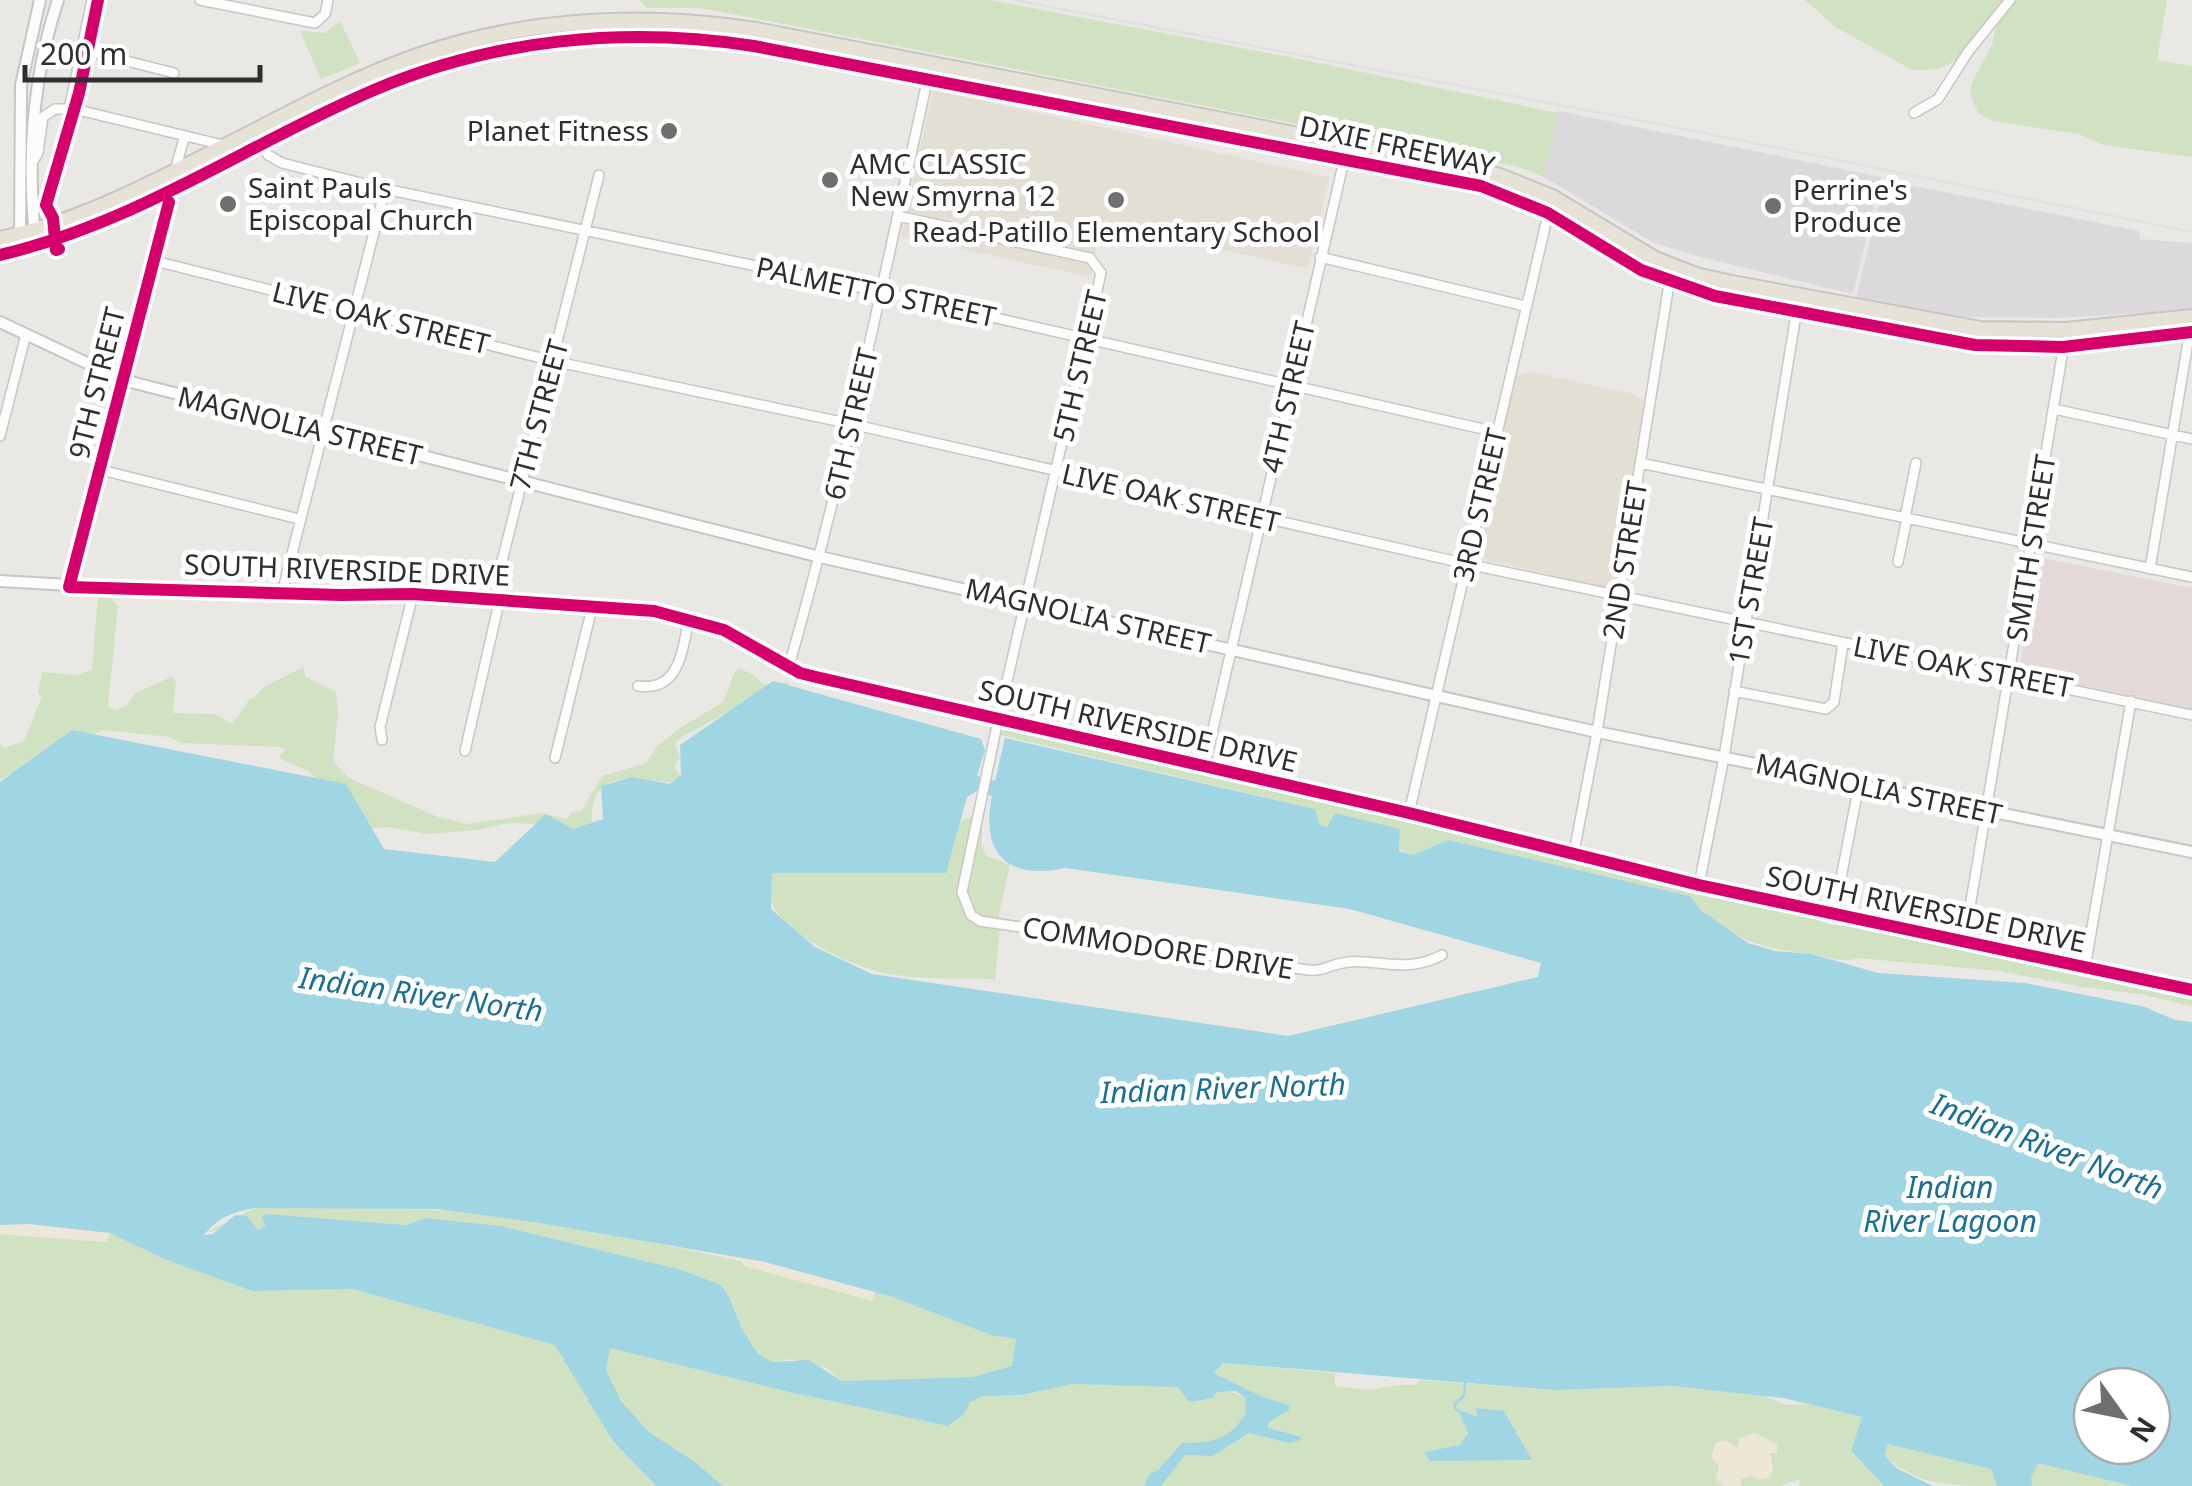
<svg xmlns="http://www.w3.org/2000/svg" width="2192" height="1486" font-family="'Noto Sans',sans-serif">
<rect width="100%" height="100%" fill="#eae8e5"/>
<path fill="#dbd9db" d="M1558,111L1881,177L1853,294L1696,256L1652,242L1544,177Z
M1885,180L2139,231L2140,239L2192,243V310L2058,318L1958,317L1856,297Z"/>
<path fill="#e4dfd4" d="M933,90L1329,177L1308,269L1102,223L1090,277L901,236Z
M1529,371L1634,394L1644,400L1617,586L1613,589L1478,558L1515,377Z"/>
<path fill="#e3d9d8" d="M2038,557L2192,588V708L2019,673Z"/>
<path fill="#d0e2c1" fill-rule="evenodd" d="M639,0H990L1300,59L1558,113L1544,177L1519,167L701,8H646Z
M1805,0H2167L2157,60L2192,66V157L2103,145L2079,134L1992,121L1978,113L1970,93L1972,82L1992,45L1997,22C1972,48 1949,77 1910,69L1834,26Z
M340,21L360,63L321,79L300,31L324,33Z
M98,597H110L118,606L108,706L115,711L127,705L135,693L171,677L176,680L173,713L215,714L233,724L250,698H254L262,688L303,667L306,677L336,692L338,714L333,761L349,778L438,817L468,824L541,813L567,819L572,812L581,811L602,776L646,763L657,746L677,730L723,702L735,671L740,669L753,674L764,685L787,682L795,690L753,698L682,737L675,744L680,758L674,766L681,777L674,783C636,779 588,766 592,824L574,830L564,825L509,823L477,830L426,834L388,827L364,829L309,771L279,758L285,749L281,747L181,743L170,737L103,730L19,775L11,773L0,780V744L4,748L24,741L42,696L38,693L42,672L75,675L92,670Z
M1007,727L1643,873L1710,897L1815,918L1830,925L1852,926L2086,973L2130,987L2192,1000V1006L2140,994L2082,987L2000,971L1858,958C1841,964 1828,956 1812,954C1760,948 1724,939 1690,896L1448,840L1412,855L1399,849L1400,830L1336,813L1328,827L1320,825L1315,809L1000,735Z
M973,817L958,892C963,918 977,921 1000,928L995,982L990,979C950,978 904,981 866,968C833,956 781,932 769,896C767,889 769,879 769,872L954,830L964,819Z
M982,818V844L986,856L1010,864L998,919L974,912L967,893Z
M286,1204L479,1212L632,1238L741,1261L745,1266L871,1300L875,1292L893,1297L1017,1339L1012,1366L972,1377L842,1381L828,1369L792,1359L772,1362L758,1354L742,1329L731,1298L720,1285L682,1270L501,1226L425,1218L406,1225L267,1214V1226L258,1230L252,1225L207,1232L254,1208H283Z
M110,1233L164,1259L252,1291L352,1289L556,1345L612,1440L656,1486H0V1234L106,1242Z
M610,1347L789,1392L948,1426C960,1417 968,1400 982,1396C995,1393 1009,1396 1022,1395C1040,1392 1057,1385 1075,1384C1103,1381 1229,1386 1246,1397V1413C1227,1442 1216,1443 1182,1443L1158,1470L1150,1473L1144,1486H723L695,1462L649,1432L621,1401L606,1370Z
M1223,1363L1335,1373V1386L1369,1390L1398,1385H1416L1419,1380L1555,1390L1672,1386L1765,1396L1786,1405L1806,1404L1862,1417L1851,1452L1884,1486H1799L1800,1479L1780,1486H1741V1479L1773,1469L1770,1453L1732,1447L1719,1466L1717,1479L1724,1486H1161L1185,1454L1213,1456L1249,1433L1289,1443L1300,1435L1268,1429L1269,1422L1288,1410L1289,1405L1263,1397L1213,1372ZM1476,1409L1531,1459L1431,1461L1425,1452L1460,1445L1468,1433L1460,1415L1477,1417Z
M1887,1444L1991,1469L1997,1486C1953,1486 1918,1486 1885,1456Z
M2048,1458L2162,1486H2032L2026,1467Z"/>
<path fill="#ece7d6" d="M29,1224L110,1233L106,1242L0,1234V1225Z
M635,1239L765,1262L875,1292L872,1301L744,1266L741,1261Z
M1755,1433L1777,1444V1453H1770L1773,1468L1769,1478L1758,1480L1749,1475L1741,1479V1486H1724L1716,1479L1719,1466L1711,1458L1716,1442L1725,1440L1737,1448L1740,1438Z"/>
<path fill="#a0d5e4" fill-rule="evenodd" d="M773,681L981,739L985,750L977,776L995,781L1005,738L1315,809L1320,825L1327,827L1335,813L1400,829L1399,851L1413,855L1448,840L1690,896L1702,911L1748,943L1775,951L1812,954L1878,973L2025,983L2145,1007L2175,1020L2192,1022V1486H2132L2038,1463L2031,1478L2032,1486H1997L1991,1469L1887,1444L1885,1456L1898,1469L1933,1486H1884L1851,1451L1862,1417L1783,1398L1672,1386L1555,1390L1223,1363L1214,1373L1263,1397L1289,1405V1410L1269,1422L1268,1428L1300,1436L1301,1440L1289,1443L1249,1433L1213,1456L1185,1455L1161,1486H1144L1150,1473L1158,1470L1182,1443C1213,1443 1229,1440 1246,1413L1245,1397L1236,1391L1216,1392L1213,1398L1189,1402L1178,1387L1073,1384L1021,1395L983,1396L970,1402L964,1414L948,1426L789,1392L610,1348L606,1370L621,1401L649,1432L695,1462L723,1486H656L612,1440L555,1345L352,1289L252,1291L164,1259L110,1233L29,1224L0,1225V782L72,730L346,784L384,849L495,862L546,814L573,829L603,819L601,786L632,777L670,784L681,775L680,745ZM977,791L992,796C980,856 1009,880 1066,868L1350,909L1541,963L1538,977L1288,1036L872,974L815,947L771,909L772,873H946L967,797ZM254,1208L436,1209L534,1222L765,1262L893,1297L991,1335L1016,1339L1012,1366L972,1377L842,1381L809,1360L772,1362L758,1354L742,1329L730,1298L721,1285L682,1270L501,1226L425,1218L406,1225L267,1214L261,1217L266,1226L258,1230L247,1216L235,1215L213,1234L204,1235C216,1219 232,1212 254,1208ZM2092,1386H2152V1446H2092Z
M1476,1408L1504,1411L1532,1460L1430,1461L1424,1452L1460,1445L1468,1433L1460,1415L1464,1411L1477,1417Z"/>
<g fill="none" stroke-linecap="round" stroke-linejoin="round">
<path stroke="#a0d5e4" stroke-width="2.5" d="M1462,1413L1455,1409V1404L1464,1396L1465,1383"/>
<g stroke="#c7c6c7" stroke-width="12">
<path id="minor" d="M200,0L315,23L325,14L328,0
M83,50L174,73
M69,110L92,0
M1914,113L1938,99L1968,52L2010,0
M262,145L268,155L282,163L385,189L882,292L1496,432
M32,163L38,153L43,117L55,109H74L223,145
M175,171L184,138
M898,216L1090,258L1101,273L998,720L962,892L971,915L980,921L1308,970C1324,971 1325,967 1338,964C1374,955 1403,976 1442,955
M1320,257L1525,306
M155,261L553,361L851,424L1467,564L2192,715
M2054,409L2192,439
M0,436L26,334
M1640,463L2192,577
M101,470L299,519
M1905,518L1916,463
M1898,562L1907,518
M2150,569L2190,330
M69,587L172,191
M282,593L385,189
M789,666C846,467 886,265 931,64
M638,686C680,692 682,650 689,619
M1734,691L1826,709L1834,702L1843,643
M382,740L380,727L413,594
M465,751L498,607L496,585L599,175
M555,758L593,604
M1204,768L1345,156
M1409,813L1552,197
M1574,852L1597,732L1670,278
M1699,885L1724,757L1799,296
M1834,915L1859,784
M1964,943L2064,344
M2085,968L2131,701"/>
</g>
<g stroke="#c7c6c7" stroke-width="14">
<path id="tertiary" d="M35,236C27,156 33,76 58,0
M20,239L21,85L40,0
M0,322L123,380L820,557L1597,732L2192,852
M0,581L138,589L341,595L413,594L654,611L724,630L800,673L816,677L1409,813L1699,885L2192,990"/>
</g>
<g stroke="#c6c5c4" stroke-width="18">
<path id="primary" d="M0,239C88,220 165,176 245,136C301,107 357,77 417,56C526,18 642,13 756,30L1465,167L1500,176L1552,197L1655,259L1696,275L1732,283L1980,329L2066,330L2192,317
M0,255C139,222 245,145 374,90C494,39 625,26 754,46L1481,186L1548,213L1641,270L1715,296L1975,345L2063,347L2192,332"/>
</g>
<use href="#minor" stroke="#fcfcfb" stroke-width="9"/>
<use href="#tertiary" stroke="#fcfcfb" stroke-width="10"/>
<use href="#primary" stroke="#e6e2d7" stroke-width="14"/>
<path stroke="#dfe0e1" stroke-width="2.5" d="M1014,0L1674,127L2192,232"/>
<g stroke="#fff" stroke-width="19">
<path id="cycleway" d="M169,202L69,587L341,595L413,594L654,611L724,630L800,673L816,677L1409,813L1699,885L2192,990
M59,249L56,250L53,218L46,205L79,93L98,0
M0,255C139,222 245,145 374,90C494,39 625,26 754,46L1481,186L1548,213L1641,270L1715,296L1975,345L2063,347L2192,332"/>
</g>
<use href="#cycleway" stroke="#d6006c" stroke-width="12"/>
</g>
<g fill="#706f6e" stroke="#fff" stroke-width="4">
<circle cx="669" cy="131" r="10"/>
<circle cx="830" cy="180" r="10"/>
<circle cx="1116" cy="200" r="10"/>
<circle cx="228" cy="204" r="10"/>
<circle cx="1773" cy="206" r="10"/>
</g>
<g text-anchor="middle" stroke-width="10" stroke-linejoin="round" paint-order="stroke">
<g font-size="28" fill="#2e2e2e" stroke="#fff" text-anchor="start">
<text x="649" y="141" text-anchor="end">Planet Fitness</text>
<text x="850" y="174">AMC CLASSIC<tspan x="850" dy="32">New Smyrna 12</tspan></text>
<text x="248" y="198">Saint Pauls<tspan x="248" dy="32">Episcopal Church</tspan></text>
<text x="1793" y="200">Perrine's<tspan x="1793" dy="32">Produce</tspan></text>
<text x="1116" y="242" text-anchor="middle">Read-Patillo Elementary School</text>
</g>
<g font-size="28" fill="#2e2e2e" stroke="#fff">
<text transform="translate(1397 146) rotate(12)" y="10">DIXIE FREEWAY</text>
<text transform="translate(876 292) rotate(12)" y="10">PALMETTO STREET</text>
<text transform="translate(381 318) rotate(14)" y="10">LIVE OAK STREET</text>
<text transform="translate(1080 366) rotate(-77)" y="10">5TH STREET</text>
<text transform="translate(97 383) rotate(-76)" y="10">9TH STREET</text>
<text transform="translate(1288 397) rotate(-77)" y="10">4TH STREET</text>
<text transform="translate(539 415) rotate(-75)" y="10">7TH STREET</text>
<text transform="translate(851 424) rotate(-77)" y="10">6TH STREET</text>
<text transform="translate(300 426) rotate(14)" y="10">MAGNOLIA STREET</text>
<text transform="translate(1171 498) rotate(13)" y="10">LIVE OAK STREET</text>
<text transform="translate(1480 505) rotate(-77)" y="10">3RD STREET</text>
<text transform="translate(2031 548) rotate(-81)" y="10">SMITH STREET</text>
<text transform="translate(1625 560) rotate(-81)" y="10">2ND STREET</text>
<text transform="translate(347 570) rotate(2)" y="10">SOUTH RIVERSIDE DRIVE</text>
<text transform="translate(1751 591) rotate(-80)" y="10">1ST STREET</text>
<text transform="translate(1088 616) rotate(13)" y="10">MAGNOLIA STREET</text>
<text transform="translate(1963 667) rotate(11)" y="10">LIVE OAK STREET</text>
<text transform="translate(1138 726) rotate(13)" y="10">SOUTH RIVERSIDE DRIVE</text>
<text transform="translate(1879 789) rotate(12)" y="10">MAGNOLIA STREET</text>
<text transform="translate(1926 909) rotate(12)" y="10">SOUTH RIVERSIDE DRIVE</text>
<text transform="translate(1158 948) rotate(9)" y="10">COMMODORE DRIVE</text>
</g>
<g font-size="30" font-style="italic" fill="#1b6f94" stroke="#fff">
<text transform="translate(421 995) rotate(8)" y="10">Indian River North</text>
<text transform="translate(1223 1089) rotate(-2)" y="10">Indian River North</text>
<text transform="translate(2047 1147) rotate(21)" y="10">Indian River North</text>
<text x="1950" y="1198">Indian<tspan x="1950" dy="34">River Lagoon</tspan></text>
</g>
</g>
<g transform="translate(2122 1416) rotate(123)"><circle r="48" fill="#ffffff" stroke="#ababab" stroke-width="2.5"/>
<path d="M0-8L18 38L0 25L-18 38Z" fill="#706f6e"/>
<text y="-15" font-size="28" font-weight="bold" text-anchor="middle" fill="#2e2e2e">N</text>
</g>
<path d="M25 65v15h235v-15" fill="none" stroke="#2e2e2e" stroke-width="5"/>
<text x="40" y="65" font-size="30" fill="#2e2e2e" stroke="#ffffff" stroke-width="8" paint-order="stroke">200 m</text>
</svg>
